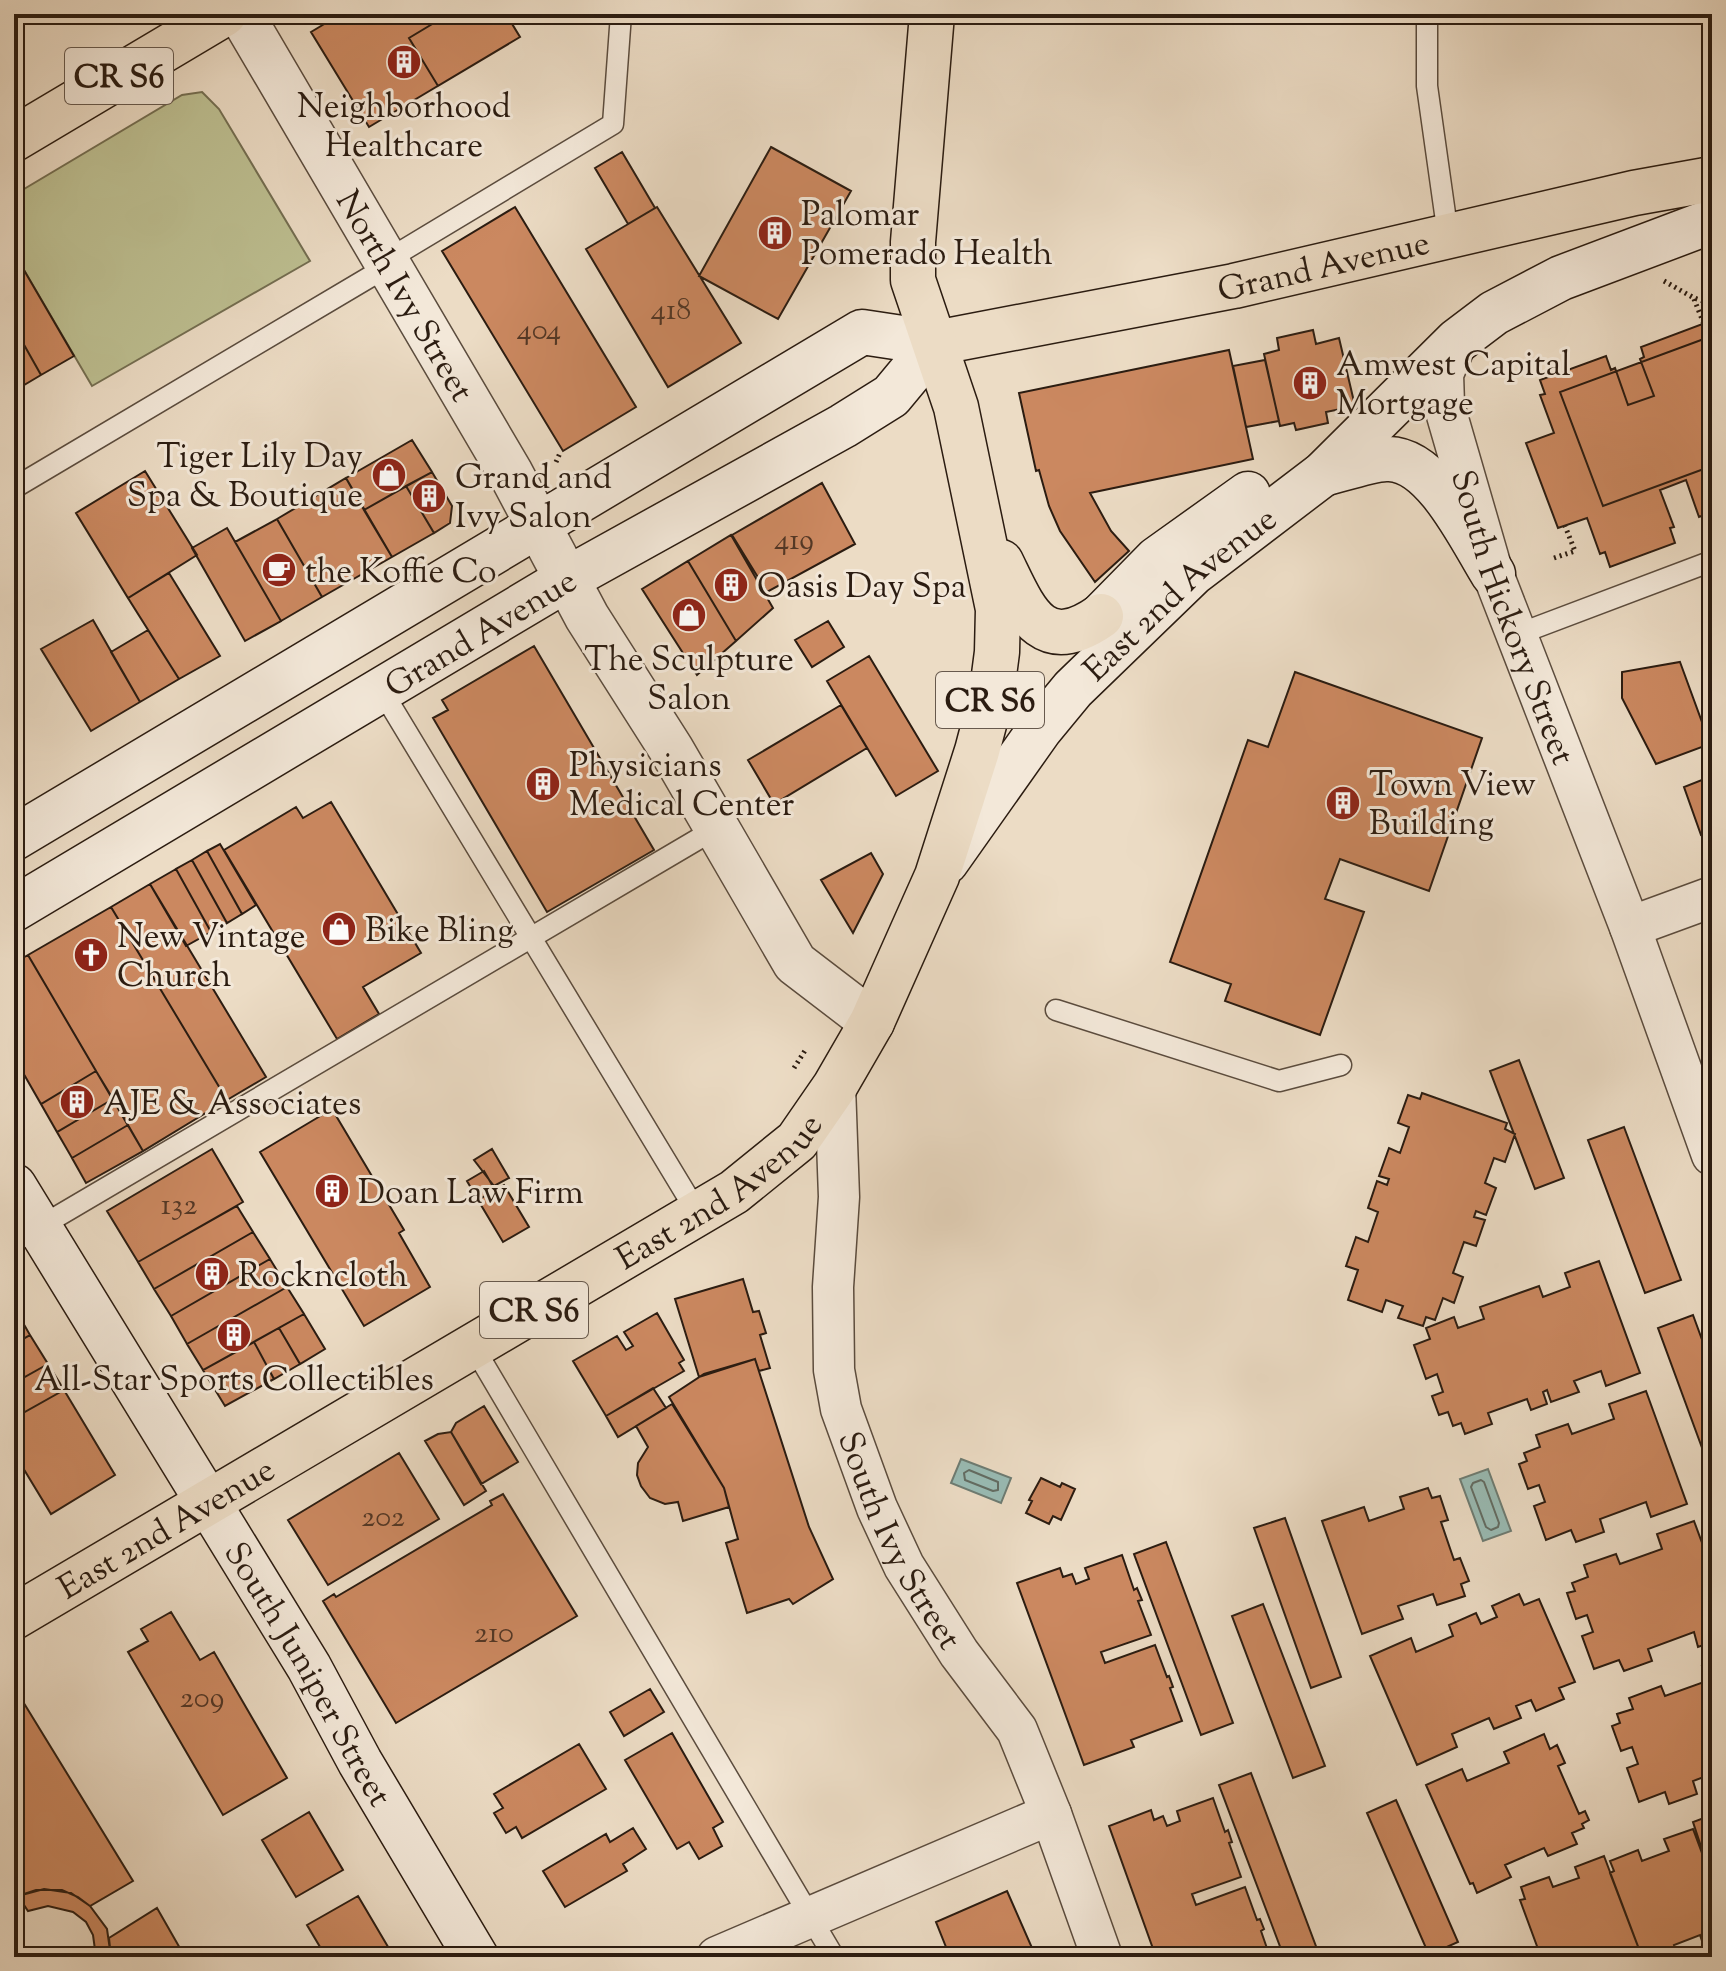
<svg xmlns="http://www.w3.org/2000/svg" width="1726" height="1971" font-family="'Sorts Mill Goudy',serif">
<rect width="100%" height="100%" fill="#ecdcc5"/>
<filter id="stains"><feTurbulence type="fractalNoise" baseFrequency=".0025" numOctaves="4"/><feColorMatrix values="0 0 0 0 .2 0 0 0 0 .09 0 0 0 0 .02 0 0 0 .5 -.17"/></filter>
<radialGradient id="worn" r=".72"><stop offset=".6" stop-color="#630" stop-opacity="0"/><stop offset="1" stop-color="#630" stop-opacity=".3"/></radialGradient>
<path fill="#bdbf91" stroke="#746e51" stroke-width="2" d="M202,92L219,109L310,261L92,386L14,253V195L182,95Z"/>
<path fill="#99bcb5" stroke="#6d7c73" stroke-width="2" d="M961,1459L1011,1478L1001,1503L951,1483Z
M1488,1469L1511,1531L1483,1541L1460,1479Z"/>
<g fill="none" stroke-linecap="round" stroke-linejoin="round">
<path stroke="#626c63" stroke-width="2" d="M969,1470L998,1482V1490L993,1491L965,1480L964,1473Z
M1481,1480L1484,1482L1499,1523L1498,1527L1491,1530L1486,1527L1471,1487L1473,1483Z"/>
</g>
<path fill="#cb8860" stroke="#2b1c11" stroke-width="2" d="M341,14H506L520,37L369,127L311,32Z
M449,14H506L520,37L438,86L409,38Z
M771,147L851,191L778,319L699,276Z
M622,152L655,208L628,224L595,168Z
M515,207L636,407L563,451L442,251Z
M657,207L741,343L668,387L586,249Z
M14,253L74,356L41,375L14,327Z
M1705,323L1709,334L1712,332V528L1709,529L1704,515L1699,517L1686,480L1660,490L1674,527L1670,528L1675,543L1610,567L1605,552L1600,554L1587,518L1558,528L1526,443L1554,433L1540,395L1545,394L1540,380L1606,356L1611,370L1615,368L1628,405L1654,396L1640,359L1644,357L1641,347Z
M14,327L41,375L14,391Z
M1313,330L1316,344L1339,338L1355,406L1326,412L1328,423L1296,430L1294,423L1280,426L1264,354L1279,350L1277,338Z
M1712,336V466L1603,506L1560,392Z
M1229,350L1253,459L1090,493L1111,531L1129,551L1095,582L1060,531L1049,506L1039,470L1036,471L1019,393Z
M1265,360L1279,421L1246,427L1233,366Z
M412,440L432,472L364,510L346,478Z
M145,471L197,555L128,598L76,513Z
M432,472L452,506L450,523L434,533L406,486Z
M346,478L392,557L322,597L277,519Z
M822,483L855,544L767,592L732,535Z
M406,486L434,533L392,557L364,510Z
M277,519L322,597L281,621L235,542Z
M227,528L281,621L245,641L192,548Z
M731,535L773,608L736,641L688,561Z
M688,561L736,641L697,675L642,589Z
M169,573L220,656L179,679L128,598Z
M93,620L140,702L91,731L41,649Z
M828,621L844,647L812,667L795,640Z
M148,630L179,679L140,702L111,652Z
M534,646L654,850L547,912L433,718L448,710L442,700Z
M869,656L938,771L896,796L827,681Z
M1680,662L1710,744L1656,764L1622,698V672Z
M1295,672L1482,738L1429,891L1340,859L1325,899L1364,912L1320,1035L1225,1001L1231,984L1170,962L1248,740L1268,747Z
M841,705L867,748L774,804L748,760Z
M1712,776V831L1701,835L1684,787Z
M331,802L421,953L363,987L379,1014L337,1039L224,850L296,807L303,818Z
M220,844L256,905L242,914L207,851Z
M207,851L242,914L227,923L192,860Z
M871,853L883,874L853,933L821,880Z
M192,860L227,923L211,932L176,869Z
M176,869L211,932L186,946L150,884Z
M150,884L266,1077L227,1100L111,907Z
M111,907L227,1100L143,1151L28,955Z
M28,955L96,1071L41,1104L14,1057V963Z
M1519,1060L1564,1178L1535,1189L1490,1071Z
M96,1071L113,1099L57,1132L41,1104Z
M1422,1093L1507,1123L1505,1129L1515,1134L1505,1162L1494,1158L1485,1183L1496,1188L1486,1215L1476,1211L1474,1217L1485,1220L1476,1246L1464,1242L1453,1273L1463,1277L1454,1303L1443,1298L1435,1320L1426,1317L1423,1326L1398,1318L1403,1306L1386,1300L1382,1312L1348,1300L1358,1270L1346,1266L1356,1237L1368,1242L1378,1212L1368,1208L1377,1181L1387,1185L1389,1179L1379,1176L1389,1148L1400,1153L1409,1127L1398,1123L1408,1095L1420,1099Z
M113,1099L128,1125L72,1158L57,1132Z
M332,1109L404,1230L399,1233L430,1287L364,1326L260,1152Z
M128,1125L143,1151L86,1183L72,1158Z
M1624,1127L1681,1280L1645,1293L1588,1140Z
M212,1149L243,1202L138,1262L107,1211Z
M492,1149L509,1178L494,1186L474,1160Z
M484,1171L495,1190L478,1200L467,1181Z
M504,1185L529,1227L503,1242L478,1200Z
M237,1206L253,1232L154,1289L138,1262Z
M253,1232L270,1259L171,1316L154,1289Z
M270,1259L287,1287L187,1344L171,1316Z
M1599,1261L1640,1373L1606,1386L1601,1371L1574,1381L1579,1392L1551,1402L1547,1390L1543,1392L1547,1404L1531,1410L1527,1399L1488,1413L1492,1424L1465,1434L1461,1423L1453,1426L1448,1412L1439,1415L1432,1396L1443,1392L1437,1374L1426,1379L1414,1345L1430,1339L1426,1328L1454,1317L1458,1328L1484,1319L1480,1307L1539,1286L1543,1297L1570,1287L1565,1273Z
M743,1279L753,1312L759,1311L766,1333L760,1335L770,1368L759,1371L755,1359L699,1377L675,1299Z
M287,1287L304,1314L203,1370L187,1344Z
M657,1313L684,1360L679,1363L684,1371L606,1416L573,1361L617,1336L626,1350L633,1346L624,1332Z
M18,1314L30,1335L14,1344V1317Z
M304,1314L325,1349L300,1364L279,1328Z
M1693,1315L1712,1367V1475L1658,1328Z
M279,1328L300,1364L274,1379L254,1342Z
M30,1335L48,1364L14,1383V1344Z
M254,1342L274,1379L225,1406L203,1370Z
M755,1359L809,1527L833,1579L793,1604L789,1599L747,1613L726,1543L738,1539L724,1488L669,1397L704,1374Z
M48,1364L64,1390L14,1418V1383Z
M653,1388L666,1408L618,1437L606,1416Z
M64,1390L115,1475L51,1514L14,1453V1418Z
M1646,1391L1687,1504L1651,1517L1646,1502L1600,1519L1604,1532L1576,1542L1571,1530L1546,1540L1534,1506L1545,1502L1539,1485L1528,1489L1519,1464L1527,1461L1524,1453L1540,1447L1536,1435L1568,1424L1572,1434L1614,1419L1609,1404Z
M672,1404L724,1488L729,1507L683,1521L678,1502L665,1504L650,1498L641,1486L637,1475L638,1463L648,1447L636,1426Z
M484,1406L518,1462L481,1484L451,1432L456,1423Z
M451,1432L486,1491L464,1505L425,1441L438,1434Z
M399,1453L439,1519L328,1585L288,1520Z
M1041,1478L1060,1487L1062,1483L1075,1489L1061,1520L1053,1516L1049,1524L1026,1513L1032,1501L1029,1500Z
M1428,1488L1432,1498L1440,1496L1448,1520L1441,1522L1454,1560L1460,1558L1469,1581L1461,1584L1465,1596L1437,1605L1433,1594L1398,1606L1403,1619L1362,1634L1322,1521L1364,1507L1369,1521L1404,1509L1400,1497Z
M503,1494L577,1616L396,1723L323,1601L334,1594L336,1597L492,1505L490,1501Z
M1285,1518L1341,1677L1311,1688L1254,1528Z
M1694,1521L1712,1570V1642L1698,1647L1694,1632L1648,1649L1652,1661L1624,1671L1619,1660L1594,1669L1582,1636L1593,1632L1587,1615L1576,1619L1567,1593L1575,1591L1572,1583L1588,1577L1584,1565L1616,1554L1620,1564L1662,1549L1657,1534Z
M1166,1542L1233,1723L1201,1735L1134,1554Z
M1122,1555L1134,1590L1137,1588L1142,1600L1138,1601L1151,1635L1101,1652L1105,1663L1155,1645L1167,1677L1169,1676L1173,1687L1170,1688L1182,1721L1131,1740L1134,1747L1084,1765L1017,1583L1060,1568L1063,1577L1072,1574L1076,1584L1089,1579L1085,1568Z
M1519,1594L1524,1605L1539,1599L1575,1682L1559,1688L1564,1699L1536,1711L1531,1700L1516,1706L1521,1718L1494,1729L1489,1718L1452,1734L1457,1747L1417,1765L1370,1656L1411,1638L1416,1652L1453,1636L1449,1625L1476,1613L1481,1624L1497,1617L1492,1606Z
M1263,1604L1325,1766L1293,1778L1232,1616Z
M171,1612L200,1660L214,1652L287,1778L223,1815L128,1652L148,1641L141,1629Z
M1712,1663V1774L1693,1781L1697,1794L1669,1804L1665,1792L1639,1802L1627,1768L1638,1764L1632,1747L1621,1751L1612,1726L1620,1723L1617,1714L1633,1709L1629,1698L1661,1686L1665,1696L1707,1681L1702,1666Z
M14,1687L133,1881L90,1906L78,1897L62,1890H36L18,1896L14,1888Z
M650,1689L664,1712L624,1736L610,1712Z
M672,1733L723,1822L713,1828L722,1846L699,1859L689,1842L677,1849L625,1760Z
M1544,1734L1550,1749L1557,1745L1565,1763L1558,1766L1579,1814L1585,1811L1589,1820L1582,1824L1584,1828L1572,1833L1577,1844L1548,1856L1544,1848L1505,1865L1511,1877L1477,1893L1473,1883L1470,1884L1426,1785L1462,1769L1467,1781L1509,1763L1504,1752Z
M579,1744L606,1789L522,1838L516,1827L506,1833L494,1813L503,1808L494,1794Z
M1251,1773L1320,1957H1284L1219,1785Z
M1213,1798L1225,1832L1228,1830L1232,1842L1229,1843L1241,1877L1192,1894L1196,1905L1245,1887L1257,1920L1260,1919L1264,1929L1261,1931L1270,1957H1156L1109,1826L1151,1810L1154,1820L1163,1816L1167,1826L1180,1821L1177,1811Z
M1396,1800L1458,1942L1429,1955L1367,1813Z
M309,1812L343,1870L296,1897L262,1840Z
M1712,1815V1880L1693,1822Z
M633,1828L646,1849L623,1864L627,1871L565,1907L543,1871L606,1834L610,1842Z
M1693,1829L1712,1880V1940L1703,1944L1700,1935L1674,1945L1678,1956L1662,1957L1659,1951L1642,1957L1610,1873L1614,1871L1610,1861L1638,1850L1642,1861L1669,1851L1664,1839Z
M1604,1856L1642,1957H1541L1520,1900L1525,1899L1521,1887L1549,1877L1553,1887L1579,1878L1575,1867Z
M44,1889L71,1893L90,1906L107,1929L111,1957H96L93,1935L86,1922L73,1912L48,1906L28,1911L18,1896Z
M1007,1891L1036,1957H950L936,1922Z
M358,1896L394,1957H326L307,1925Z
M157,1908L185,1957H111L109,1938Z"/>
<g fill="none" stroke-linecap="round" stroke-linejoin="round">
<g stroke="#5b4c3e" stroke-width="23">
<path id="service" d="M1427,14V86L1448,235
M387,260L613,124L621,14
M14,488L390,265
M1516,635L1712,561
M382,691L698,1214
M1056,1010L1279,1081L1341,1065
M14,1242L717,828
M473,1346L834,1957"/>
</g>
<g stroke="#5b4c3e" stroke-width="43">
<g id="minor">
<path id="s1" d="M1457,341L1443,374L1444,405L1493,574L1630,927L1712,1155"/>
<path d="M1630,927L1712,897"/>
<path id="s2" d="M835,1086L839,1197L833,1287L834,1370L841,1409L877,1508L904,1566L959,1653L1017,1730L1051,1814L1102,1957"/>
<path d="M717,1957L1051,1814"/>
</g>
</g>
<g stroke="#5b4c3e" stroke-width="47">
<g id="tertiary">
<path id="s3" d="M241,14L511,474L587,617L671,749L795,963L872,1022"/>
</g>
</g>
<g stroke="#2b1c11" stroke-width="47">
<g id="secondary">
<path d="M1323,474C1340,470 1374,458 1389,459C1435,460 1471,539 1493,574"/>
<path d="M1101,616L1157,559L1248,494"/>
<path d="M14,838L862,332L935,343L891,396L843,426L567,579L14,909"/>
<path id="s4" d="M946,862L1040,729L1073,689L1193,573L1323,474L1457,341L1494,313L1561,278L1712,221"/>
<path id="s5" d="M14,1186L309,1667L360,1762L476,1957"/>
</g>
</g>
<g stroke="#2b1c11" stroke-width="47">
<g id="primary">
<path d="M14,139L224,14"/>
<path id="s6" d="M935,343L1234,286L1634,193L1712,179"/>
<path d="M1001,562C1024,609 1041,658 1101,616"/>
<path id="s7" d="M14,1617L734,1192L797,1141L835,1086L872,1022L937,876L977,751L991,698L997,652L998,609L956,407L913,280V242L932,14"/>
</g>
</g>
<path stroke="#2b1c11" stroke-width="5" stroke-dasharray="2 4" stroke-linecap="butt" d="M1664,281L1694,298L1712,304
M1694,299L1704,324
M556,462L560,453
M1554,558L1575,551L1565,526
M794,1068L806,1049"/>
<use href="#service" stroke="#f3e8d9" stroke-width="20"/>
<use href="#minor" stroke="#f3e8d9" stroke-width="40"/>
<use href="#tertiary" stroke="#f3e8d9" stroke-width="44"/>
<use href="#secondary" stroke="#f3e8d9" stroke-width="44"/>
<use href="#primary" stroke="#ecdcc5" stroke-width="44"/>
</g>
<defs>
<g id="building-disc" transform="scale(1.8)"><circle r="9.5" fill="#8f2418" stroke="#f3e8d9"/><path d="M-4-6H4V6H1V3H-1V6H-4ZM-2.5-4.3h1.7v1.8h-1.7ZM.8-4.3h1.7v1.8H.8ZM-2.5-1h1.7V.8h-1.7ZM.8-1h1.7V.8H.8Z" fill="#fff"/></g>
<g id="shop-disc" transform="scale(1.8)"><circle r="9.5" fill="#8f2418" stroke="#f3e8d9"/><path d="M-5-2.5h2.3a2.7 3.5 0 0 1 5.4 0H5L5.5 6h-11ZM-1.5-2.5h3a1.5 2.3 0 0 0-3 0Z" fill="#fff"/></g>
<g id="cafe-disc" transform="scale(1.8)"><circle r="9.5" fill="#8f2418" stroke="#f3e8d9"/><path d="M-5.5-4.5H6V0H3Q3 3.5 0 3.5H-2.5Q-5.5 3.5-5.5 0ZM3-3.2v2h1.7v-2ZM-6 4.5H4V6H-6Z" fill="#fff"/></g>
<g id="church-disc" transform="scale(1.8)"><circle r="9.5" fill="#8f2418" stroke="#f3e8d9"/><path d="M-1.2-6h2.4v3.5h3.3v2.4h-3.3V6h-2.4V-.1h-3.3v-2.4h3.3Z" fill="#fff"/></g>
</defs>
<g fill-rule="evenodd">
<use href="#building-disc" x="404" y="62"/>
<use href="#building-disc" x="775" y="233"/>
<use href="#building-disc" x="1310" y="383"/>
<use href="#shop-disc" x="389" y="475"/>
<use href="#building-disc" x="429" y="496"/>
<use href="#cafe-disc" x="279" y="570"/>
<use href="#building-disc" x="731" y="585"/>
<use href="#shop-disc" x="689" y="615"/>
<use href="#building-disc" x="543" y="784"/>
<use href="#building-disc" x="1343" y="803"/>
<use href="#shop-disc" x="339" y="929"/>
<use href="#church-disc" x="91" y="955"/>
<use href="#building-disc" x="77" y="1102"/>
<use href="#building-disc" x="332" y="1191"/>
<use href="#building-disc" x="212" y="1274"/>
<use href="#building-disc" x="234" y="1335"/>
</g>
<g text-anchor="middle" stroke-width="6" stroke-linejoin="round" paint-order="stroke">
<g font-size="30" fill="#533725">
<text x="671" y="319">418</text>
<text x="539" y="339">404</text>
<text x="794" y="549">419</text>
<text x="179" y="1214">132</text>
<text x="383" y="1526">202</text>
<text x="494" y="1642">210</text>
<text x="202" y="1707">209</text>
</g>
<g fill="#f3e8d9" stroke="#67594d" stroke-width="2">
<rect x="65" y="48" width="108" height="56" rx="6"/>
<rect x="936" y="672" width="108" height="56" rx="6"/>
<rect x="480" y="1282" width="108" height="56" rx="6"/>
</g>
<g font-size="32" font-weight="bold" fill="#2b1c11">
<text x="119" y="87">CR S6</text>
<text x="990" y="711">CR S6</text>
<text x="534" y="1321">CR S6</text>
</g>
<g font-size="34" fill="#2b1c11" stroke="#f3e8d9" text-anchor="start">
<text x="404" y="117" text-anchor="middle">Neighborhood<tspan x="404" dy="39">Healthcare</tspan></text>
<text x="801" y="225">Palomar<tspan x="801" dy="39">Pomerado Health</tspan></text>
<text x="1336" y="375">Amwest Capital<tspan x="1336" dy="39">Mortgage</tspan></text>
<text x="363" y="467" text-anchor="end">Tiger Lily Day<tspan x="363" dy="39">Spa &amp; Boutique</tspan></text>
<text x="455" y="488">Grand and<tspan x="455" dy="39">Ivy Salon</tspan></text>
<text x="305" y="582">the Koffie Co</text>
<text x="757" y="597">Oasis Day Spa</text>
<text x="689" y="670" text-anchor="middle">The Sculpture<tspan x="689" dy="39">Salon</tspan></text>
<text x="569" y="776">Physicians<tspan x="569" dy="39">Medical Center</tspan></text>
<text x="1369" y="795">Town View<tspan x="1369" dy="39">Building</tspan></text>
<text x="365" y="941">Bike Bling</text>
<text x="117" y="947">New Vintage<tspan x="117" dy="39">Church</tspan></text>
<text x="103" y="1114">AJE &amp; Associates</text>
<text x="358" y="1203">Doan Law Firm</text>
<text x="238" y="1286">Rockncloth</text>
<text x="234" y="1390" text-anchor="middle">All-Star Sports Collectibles</text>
</g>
<g font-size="34" fill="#2b1c11" stroke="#f3e8d9">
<text dy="12" stroke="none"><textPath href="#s6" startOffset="396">Grand Avenue</textPath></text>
<text dy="12" stroke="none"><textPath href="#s3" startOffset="326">North Ivy Street</textPath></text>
<text dy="12" stroke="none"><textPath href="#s4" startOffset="358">East 2nd Avenue</textPath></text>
<text dy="12" stroke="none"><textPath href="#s1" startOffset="290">South Hickory Street</textPath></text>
<text transform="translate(480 632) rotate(-31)" y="12">Grand Avenue</text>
<text dy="12" stroke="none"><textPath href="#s7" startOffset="824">East 2nd Avenue</textPath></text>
<text dy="12" stroke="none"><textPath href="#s7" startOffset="176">East 2nd Avenue</textPath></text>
<text dy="12" stroke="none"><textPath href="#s2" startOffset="468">South Ivy Street</textPath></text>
<text dy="12" stroke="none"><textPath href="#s5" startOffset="570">South Juniper Street</textPath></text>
</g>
</g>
<rect width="1726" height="1971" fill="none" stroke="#ecdcc5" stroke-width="48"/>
<rect x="16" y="16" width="1694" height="1939" fill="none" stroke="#2b1c11" stroke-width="4"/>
<rect x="24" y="24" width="1678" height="1923" fill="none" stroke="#2b1c11" stroke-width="2"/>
<rect width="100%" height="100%" filter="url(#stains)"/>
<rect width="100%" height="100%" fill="url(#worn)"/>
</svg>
